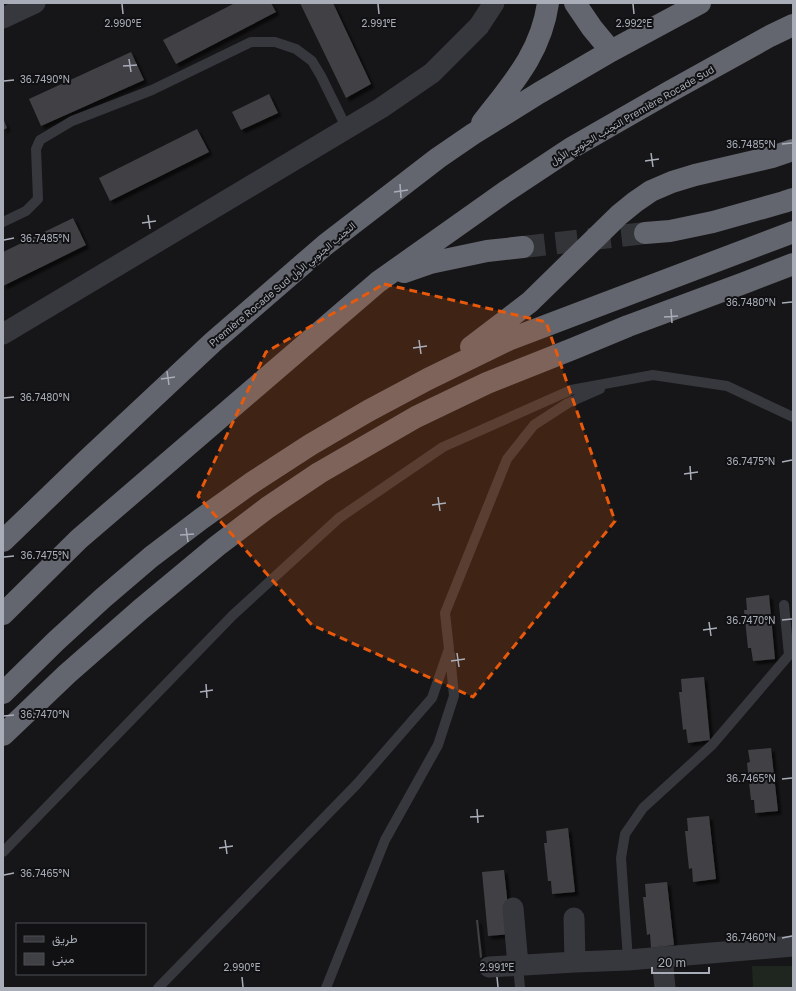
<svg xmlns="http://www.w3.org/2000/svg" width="796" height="991" font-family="'Golos Text',Vazirmatn,sans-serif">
<defs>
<filter id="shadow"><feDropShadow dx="3.5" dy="3.5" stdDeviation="1" flood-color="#0009"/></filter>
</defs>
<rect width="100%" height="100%" fill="#161618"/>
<path fill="#1e261f" d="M752,966H793V988H753Z"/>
<path fill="#404145" filter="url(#shadow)" d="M235,3H271L276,12L176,64L163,40Z
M300,3H333L371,84L346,98Z
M131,52L144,80L41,126L29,99Z
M269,94L278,113L241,130L232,112Z
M3,118L7,128L3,130Z
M197,129L209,152L110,201L99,178Z
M73,218L86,245L3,286V252Z
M769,595L775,659L753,661L751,648H748L744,610H747L746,598Z
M704,677L710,740L688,743L686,729L683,730L679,692H682L681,679Z
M771,748L778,811L755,813L754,800H751L747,763L750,762L748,750Z
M709,816L716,879L693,882L692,868L689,869L685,831H688L687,818Z
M568,828L575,892L552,894L551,881H548L544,843H547L546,831Z
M504,870L511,934L488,936L482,872Z
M667,882L674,945L651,948L650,934L647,935L643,897H646L645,884Z
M476,920H478L482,957L480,958Z"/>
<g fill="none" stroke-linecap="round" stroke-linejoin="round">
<path stroke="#333438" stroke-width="22" stroke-dasharray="22 11" stroke-linecap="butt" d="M523,247L645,233"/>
<path stroke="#37383d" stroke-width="10" d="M3,222L26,211L38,199L36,149L40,140L72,121L152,90L251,42H275L296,49L312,61L321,76L347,129
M3,852L233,615L339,518L443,447L571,390L653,375L727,386L793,417
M628,960L621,858L625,834L643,808L712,745L789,655L784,605
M518,965L520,988
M158,988L357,784L432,698L449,649L445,613L507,459L534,425L568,403L600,389
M326,988L385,840L438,745L454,696L450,654"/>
<path stroke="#37383d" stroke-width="21" d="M3,18L35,3
M3,334L381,108L432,73L479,26L494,3
M513,908L518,965
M574,918L575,962
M662,956L665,988
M489,967L575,962L628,960L793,946"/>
<path stroke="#63666e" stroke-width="22" d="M575,3L592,28L611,51
M482,123C512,84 541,53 548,3
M645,233L670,231L713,222L784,202L793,199
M404,272L430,263L487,251L523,247
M471,347L530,302L619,215L635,202L651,191L672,182L695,175L772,157L793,150
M3,541L87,460L213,342L325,245L438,158L473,134L539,93L611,51L700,3
M3,614L79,539L378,282L505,192L573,147L669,92L770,36L793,25
M3,693L56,641L103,598L151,557L201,519L253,482L310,445L368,411L428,379L508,340L793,232
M3,735L67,674L140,610L217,546L267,508L319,473L416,417L487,383L575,348L628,326L744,283L793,264"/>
</g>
<path fill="#e8590c" fill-opacity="0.2" stroke="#e8590c" stroke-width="3" stroke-dasharray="8 5" stroke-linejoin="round" d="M384,284L546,322L615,521L473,697L312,625L198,496L266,352Z"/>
<path fill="none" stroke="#a8adb8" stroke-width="1.5" d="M122,4L123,14M378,4L379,14M633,4L634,14M129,59L131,72M123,66L137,65M4,81L14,80M782,144L792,143M651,153L653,167M645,161L659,159M400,184L401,198M394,192L408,190M148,215L150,229M142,223L156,221M4,240L14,238M782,303L792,302M671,309L672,323M664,317L678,316M419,340L421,354M413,348L427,346M167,371L169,385M161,379L175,377M4,398L14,397M782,462L792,460M690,466L691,480M684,474L698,472M438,497L440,511M432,505L446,503M186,528L188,542M180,535L194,534M4,557L14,556M782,620L792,619M709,622L711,636M703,630L717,628M457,653L459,667M451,661L465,659M206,684L207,698M200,692L213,690M4,716L14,715M782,779L792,778M477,809L478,823M470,817L484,816M225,840L227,854M219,848L233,846M4,875L14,873M782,938L792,936M242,977L243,987M497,977L498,987"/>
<g text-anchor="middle" stroke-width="4" stroke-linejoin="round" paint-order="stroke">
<g font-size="10" fill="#a8adb8" stroke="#111113">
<text transform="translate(632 115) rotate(-30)" y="4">التجنب الجنوبي الأول Première Rocade Sud</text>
<text transform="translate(282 284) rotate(-40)" y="4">Première Rocade Sud التجنب الجنوبي الأول</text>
</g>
</g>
<g font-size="10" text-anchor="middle" fill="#a8adb8" stroke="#111113" stroke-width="4" stroke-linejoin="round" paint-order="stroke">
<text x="123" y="27">2.990°E</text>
<text x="379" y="27">2.991°E</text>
<text x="634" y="27">2.992°E</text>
<text x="45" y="83">36.7490°N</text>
<text x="751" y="148">36.7485°N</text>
<text x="45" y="242">36.7485°N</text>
<text x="751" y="306">36.7480°N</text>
<text x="45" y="401">36.7480°N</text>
<text x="751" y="465">36.7475°N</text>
<text x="45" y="559">36.7475°N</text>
<text x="751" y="624">36.7470°N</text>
<text x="45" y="718">36.7470°N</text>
<text x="751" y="782">36.7465°N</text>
<text x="45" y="877">36.7465°N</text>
<text x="751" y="941">36.7460°N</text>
<text x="242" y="971">2.990°E</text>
<text x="497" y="971">2.991°E</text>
</g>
<rect width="796" height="991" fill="none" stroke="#a8adb8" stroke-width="8"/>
<rect x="16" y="923" width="130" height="52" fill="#111113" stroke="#4d4f55"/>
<rect x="24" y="936" width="20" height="6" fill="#37383d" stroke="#4d4f55"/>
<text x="52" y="943" font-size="12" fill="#a8adb8">طريق</text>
<rect x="24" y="953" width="20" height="12" fill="#404145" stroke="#4d4f55"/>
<text x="52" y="963" font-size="12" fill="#a8adb8">مبنى</text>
<path d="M652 967v6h57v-6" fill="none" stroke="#a8adb8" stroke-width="2"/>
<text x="658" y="967" font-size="12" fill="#a8adb8" stroke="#111113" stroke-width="3" paint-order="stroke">20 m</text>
</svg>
